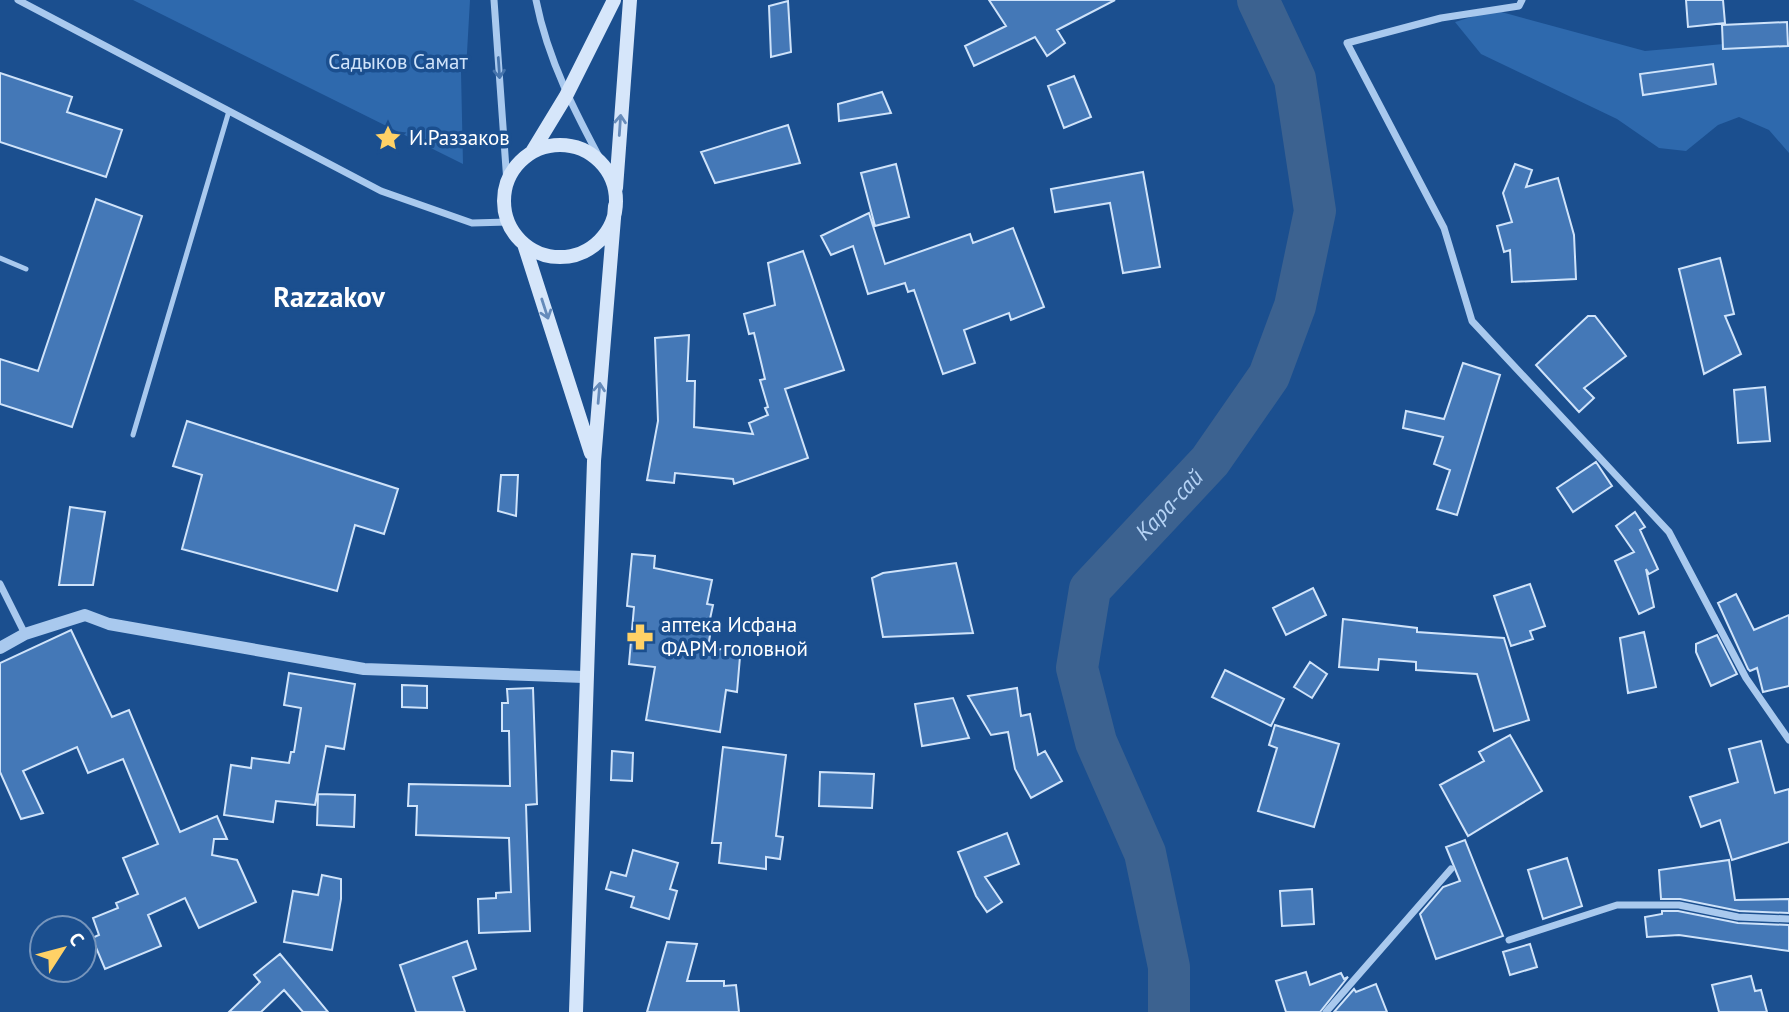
<svg xmlns="http://www.w3.org/2000/svg" width="1789" height="1012" font-family="'PT Sans',sans-serif">
<rect width="100%" height="100%" fill="#1b4f8f"/>
<path fill="#2e69ad" d="M133,0H470L466,70L461,72L463,164Z
M1494,10L1645,51L1780,39L1789,42V153L1769,130L1739,117L1718,125L1686,151L1659,148L1617,119L1481,54L1455,22Z"/>
<g fill="none" stroke-linecap="round" stroke-linejoin="round">
<path stroke="#3c6290" stroke-width="42" id="s1" d="M1169,1012V967L1145,853L1096,742L1077,668L1090,589L1210,461L1269,376L1295,306L1315,211L1295,79L1258,0"/>
</g>
<path fill="#4478b7" stroke="#cfe3fa" stroke-width="2" d="M989,0H1115L1057,30L1065,43L1047,56L1035,37L974,66L965,46L1006,26Z
M1686,0H1723L1725,23L1688,27Z
M788,1L791,52L771,57L769,6Z
M1787,22L1788,46L1723,49L1722,25Z
M1713,64L1716,84L1643,95L1640,74Z
M0,73L72,97L67,112L122,130L106,177L0,142Z
M1074,76L1091,117L1064,128L1048,86Z
M882,92L891,113L839,121L838,104Z
M788,125L800,163L715,183L701,152Z
M896,164L909,217L875,226L861,173Z
M1515,164L1532,170L1526,187L1558,178L1574,235L1576,279L1512,282L1510,250L1504,252L1497,226L1512,222L1503,193Z
M1143,172L1160,267L1123,273L1110,203L1055,212L1051,189Z
M96,199L142,216L72,427L0,404V359L38,371Z
M869,213L885,264L970,234L973,243L1013,228L1044,307L1011,320L1009,313L964,330L975,363L943,374L914,290L908,292L905,283L868,294L853,246L831,255L821,236Z
M803,251L844,370L785,389L808,458L734,484L733,479L675,473L674,483L647,480L658,421L655,338L689,335L687,381H695L694,427L753,434L749,423L768,415L765,408L768,407L760,380L765,379L754,333L749,334L744,314L775,305L768,263Z
M1720,258L1734,314L1725,316L1741,354L1704,374L1679,269Z
M1588,316H1595L1626,356L1584,388L1594,398L1579,412L1536,365Z
M1463,363L1500,375L1457,515L1437,509L1450,470L1434,464L1443,437L1403,428L1406,411L1444,419Z
M1765,387L1770,441L1738,443L1734,390Z
M187,421L398,489L384,534L355,525L337,591L182,549L202,475L173,466Z
M1596,462L1612,486L1573,512L1557,488Z
M501,475H518L516,516L498,511Z
M70,507L105,512L93,585H59Z
M1635,512L1645,527L1640,530L1658,569L1649,574L1646,569L1654,607L1639,614L1615,561L1634,552L1616,526Z
M632,554L655,556L654,568L712,580L707,604L713,605L710,619H713L707,652L741,645L737,692L726,690L720,732L646,720L655,667L629,664L634,607L627,606Z
M956,563L973,633L883,637L872,578L883,573Z
M1530,584L1545,626L1530,631L1533,639L1511,646L1494,596Z
M1313,588L1326,615L1286,635L1273,608Z
M1736,594L1754,630L1789,615V686L1763,692L1757,668L1750,671L1748,669L1718,603Z
M1343,619L1417,628V632L1504,638L1529,720L1494,731L1477,674L1416,670V662L1379,659L1378,670L1339,667Z
M71,630L112,717L129,710L180,832L217,816L227,839H214L212,855L237,860L256,902L199,928L185,898L148,915L161,946L105,969L92,938L99,935L93,918L118,908L116,903L138,894L123,858L158,844L123,759L88,773L77,747L23,771L43,813L21,819L0,772V663Z
M1644,632L1656,687L1628,693L1620,638Z
M1717,635L1737,674L1711,686L1696,652V644Z
M1310,662L1327,674L1312,698L1294,687Z
M1225,670L1284,699L1271,726L1212,697Z
M289,673L355,684L344,749L326,746L315,805L276,801L273,822L224,815L231,765L251,768L252,758L289,763L291,752H294L301,708L284,705Z
M402,685L427,686V708L402,707Z
M533,688L537,804L526,805L530,931L479,933L478,899L496,898V893L511,892L509,838L416,835L417,806H408L409,784L510,786L509,731H502V703H508L507,689Z
M1017,688L1021,716L1030,714L1038,755L1045,751L1062,781L1031,798L1015,769L1008,732L991,735L968,696Z
M953,698L969,738L922,746L915,704Z
M1275,725L1339,744L1314,827L1258,811L1277,748L1269,745Z
M1510,735L1542,791L1468,836L1440,785L1484,761L1479,752Z
M1761,741L1775,793L1789,789V842L1732,860L1720,820L1701,827L1690,797L1738,782L1729,749Z
M723,747L786,755L776,836L783,837L780,859L766,857V869L719,863L721,843H712Z
M612,751L633,753L632,781L611,780Z
M820,772L874,774L872,808L819,806Z
M318,794L355,795L354,827L317,825Z
M1007,833L1019,864L985,877L1002,902L987,912L976,896L958,852Z
M1465,840L1503,936L1436,959L1420,914L1443,887L1460,881L1446,847Z
M633,850L678,863L670,889L677,891L669,919L631,907L634,897L606,889L611,872L626,876Z
M1567,858L1582,906L1543,919L1528,870Z
M1729,860L1735,900L1789,899V913L1739,911L1680,899H1661L1659,870Z
M322,875L341,879V899L332,950L284,942L293,891L318,895Z
M1312,889L1314,924L1282,926L1280,891Z
M1662,911H1678L1738,923L1789,925V951L1679,935L1647,937L1645,917L1662,914Z
M467,941L476,969L453,977L465,1012H416L400,965Z
M667,942L697,944L687,981H724V986L736,985L739,1012H647Z
M1530,944L1537,967L1510,975L1503,952Z
M280,954L328,1012H303L284,990L261,1012H229L260,982L254,975Z
M1306,972L1310,985L1341,973L1344,979L1348,977L1320,1012H1286L1276,981Z
M1751,976L1755,991L1761,990L1767,1012H1719L1712,985Z
M1376,984L1387,1012H1334L1354,989L1356,992Z"/>
<g fill="none" stroke-linecap="round" stroke-linejoin="round">
<path stroke="#a9c9ee" stroke-width="5" d="M0,258L26,269
M133,435L229,111"/>
<path stroke="#a9c9ee" stroke-width="7" d="M18,0L381,191L472,223L508,222
M494,0L507,183
M536,0C548,61 576,114 605,168
M1522,0L1519,6L1441,18L1347,43L1444,228L1472,321L1669,532L1746,678L1789,740
M0,584L25,634
M1509,940L1617,905H1679L1738,917L1789,919
M1326,1012L1451,869"/>
<path stroke="#a9c9ee" stroke-width="12" d="M0,648L25,634L85,615L109,624L364,669L584,677"/>
<path stroke="#d6e6fa" stroke-width="14" d="M504 201a56 56 0 1 1 112 0a56 56 0 1 1-112 0Z
M532,152L566,96L614,0
M616,188L630,0
M524,244L591,453
M576,1012L594,461L615,206"/>
</g>
<defs><path id="oneway-shaft" d="M-6 0H5M1.5-3L5.5 0L1.5 3" fill="none" stroke-width="1.6" stroke-linecap="round" stroke-linejoin="round" transform="scale(1.75)"/></defs>
<use stroke="#4674ac" href="#oneway-shaft" transform="translate(499 68) rotate(86)"/>
<g stroke="#668bba">
<use href="#oneway-shaft" transform="translate(620 125) rotate(-86)"/>
<use href="#oneway-shaft" transform="translate(545 309) rotate(72)"/>
<use href="#oneway-shaft" transform="translate(599 393) rotate(-85)"/>
</g>
<defs>
<g id="sight-bare" transform="scale(2.1)"><path d="M0-6L1.8-2.2L6-1.7L2.9 1.2L3.7 5.4L0 3.3L-3.7 5.4L-2.9 1.2L-6-1.7L-1.8-2.2Z" fill="#ffd166" stroke="#1b4f8f" stroke-width="2.5" paint-order="stroke"/></g>
<g id="pharmacy-bare" transform="scale(2.1)"><path d="M-2-6h4v4h4v4h-4v4h-4v-4h-4v-4h4Z" fill="#ffd166" stroke="#1b4f8f" stroke-width="2.5" paint-order="stroke"/></g>
</defs>
<g fill-rule="evenodd">
<use href="#sight-bare" x="388" y="138"/>
<use href="#pharmacy-bare" x="640" y="637"/>
</g>
<g text-anchor="middle" stroke-width="7" stroke-linejoin="round" paint-order="stroke">
<g font-size="21" fill="#cfe3fa" stroke="#1b4f8f">
<text x="398" y="69">Садыков Самат</text>
</g>
<g font-size="21" fill="#fff" stroke="#1b4f8f" text-anchor="start">
<text x="409" y="145">И.Раззаков</text>
<text x="661" y="632">аптека Исфана<tspan x="661" dy="24">ФАРМ головной</tspan></text>
</g>
<g font-size="23" font-style="italic" fill="#b5d3f5" stroke="#1b4f8f">
<text dy="8" stroke="none"><textPath href="#s1" startOffset="555">Кара-сай</textPath></text>
</g>
<g font-size="28" font-weight="bold" fill="#fff" stroke="#1b4f8f">
<text x="329" y="307">Razzakov</text>
</g>
</g>
<g transform="translate(63 949) rotate(54)"><circle r="33" fill="#1b4f8f" stroke="#7695bc" stroke-width="2"/>
<path d="M0-5L12 26L0 18L-12 26Z" fill="#ffd166"/>
<text y="-10" font-size="19" font-weight="bold" text-anchor="middle" fill="#ffffff">С</text>
</g>
</svg>
